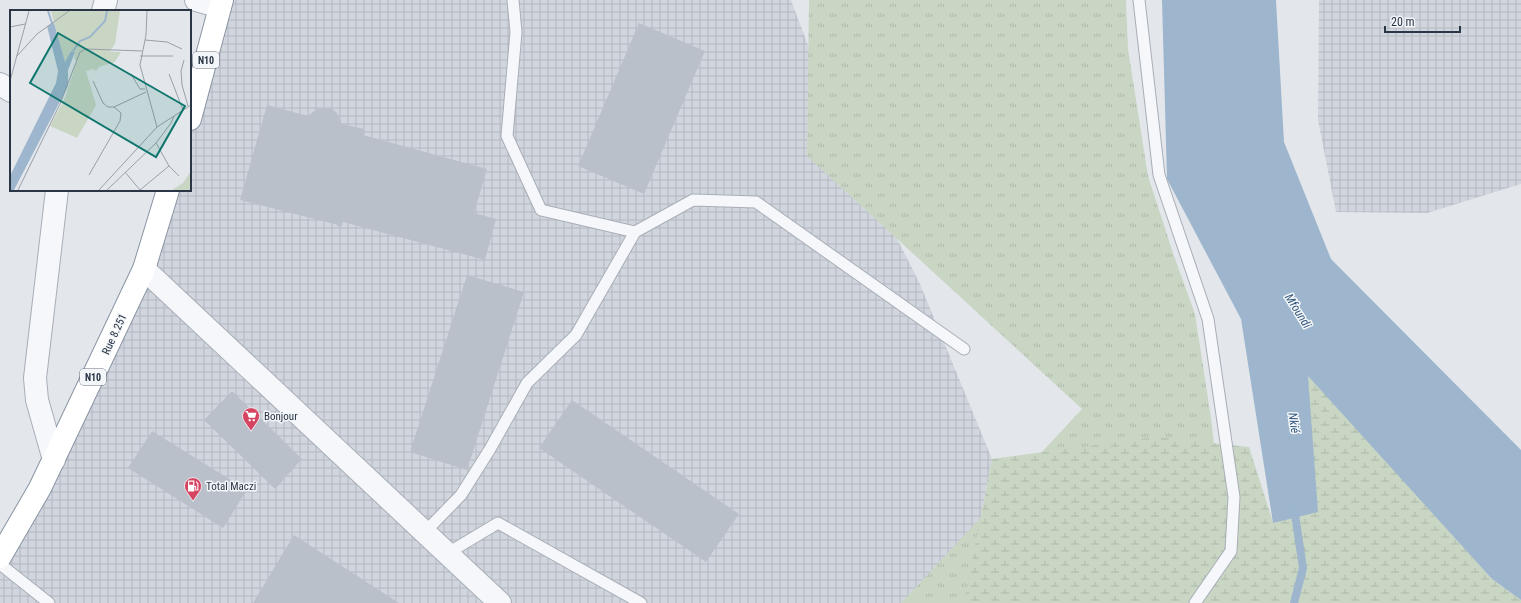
<svg xmlns="http://www.w3.org/2000/svg" width="1521" height="603" font-family="'Roboto Condensed',sans-serif">
<defs>
<pattern id="industrial-grid" width="8" height="8" patternUnits="userSpaceOnUse"><rect width="8" height="8" fill="#d1d6de"/><path d="M0 4h8M4 0v8" fill="none" stroke="#b4b8c0"/></pattern>
<pattern id="grass-tufts" width="24" height="20" patternUnits="userSpaceOnUse"><rect width="24" height="20" fill="#c9d6c4"/><path d="M3 7l-1-3M5 7V3M7 7l1-3M15 17l-1-3M17 17v-4M19 17l1-3" fill="none" stroke="#adb8aa"/></pattern>
<pattern id="wetland-marsh" width="20" height="14" patternUnits="userSpaceOnUse"><rect width="20" height="14" fill="#c9d6c4"/><path d="M1 5h8M5 5V1M11 12h8M15 12V8" fill="none" stroke="#adb8aa"/></pattern>
</defs>
<rect width="100%" height="100%" fill="#e3e7ec"/>
<path fill="url(#industrial-grid)" d="M222,0H791L833,112L920,284L992,459L964,603H0V557L168,190H190V119Z
M1319,0H1521V184L1427,213L1336,212L1318,120Z"/>
<path fill="url(#grass-tufts)" d="M809,0H1126L1128,49L1148,176L1173,253L1195,314L1211,418L1223,521L1173,603H901L1082,409L807,156Z"/>
<path fill="url(#wetland-marsh)" d="M1308,375L1492,579L1521,600V603H964L992,459L1155,437L1249,447L1273,522Z"/>
<path fill="#9db6cd" d="M1162,0H1276L1284,142L1331,259L1521,450V600L1492,579L1308,376L1318,512L1273,523L1241,319L1167,179Z"/>
<g fill="none" stroke-linecap="round" stroke-linejoin="round">
<path stroke="#9db6cd" stroke-width="8" d="M1294,508L1303,568L1294,603"/>
</g>
<path fill="#bac0ca" d="M639,23L705,51L644,194L578,166Z
M267,105L308,116L318,108H331L337,113L342,124L364,129L363,135L487,169L474,213L496,219L485,260L343,222L341,227L337,226L338,225L240,200Z
M467,275L524,292L467,470L410,452Z
M232,391L302,459L275,489L204,420Z
M572,400L739,514L706,562L539,448Z
M152,431L247,490L223,528L128,468Z
M294,535L399,603H253Z"/>
<g fill="none" stroke-linecap="round" stroke-linejoin="round">
<g stroke="#a8aeb7" stroke-width="13">
<path id="lane" d="M513,0L516,32L507,136L541,210L635,232
M1139,0L1159,175L1208,319L1234,497L1231,551L1195,603
M425,532L461,495L490,449L527,383L576,335L635,232L693,200L756,202L964,349
M448,553L498,523L641,603
M0,564L49,603"/>
</g>
<g stroke="#a8aeb7" stroke-width="24">
<path id="street" d="M196,0L220,7
M103,11L106,0
M0,84L11,91
M144,269L500,603
M54,460L37,400L35,378L57,190"/>
</g>
<g stroke="#8995a3" stroke-width="24">
<path id="highway" d="M190,119L222,0
M0,557L40,488L144,269L168,190"/>
</g>
<use href="#lane" stroke="#f6f7fa" stroke-width="11"/>
<use href="#street" stroke="#f6f7fa" stroke-width="22"/>
<use href="#highway" stroke="#fff" stroke-width="22"/>
</g>
<defs>
<g id="supermarket-pin" transform="scale(0.9)"><path d="M0 17L-7.5 6A9.5 9.5 0 1 1 7.5 6Z" fill="#d54461" stroke="#f3f6f9"/><path d="M-6-5.5h2.5l.6 2H6L4.5 2H-2.5L-4.4-4H-6ZM-1.5 3.2a1.3 1.3 0 1 0 .1 0ZM3 3.2a1.3 1.3 0 1 0 .1 0Z" fill="#fff"/></g>
<g id="fuel-pin" transform="scale(0.9)"><path d="M0 17L-7.5 6A9.5 9.5 0 1 1 7.5 6Z" fill="#d54461" stroke="#f3f6f9"/><path d="M-5.5-6h7V0h2V4h1.3V-2.5L3-4.5l.8-.8L6-3V5H2.5V1h-1V6h-7ZM-4.2-4.7v3.2H.2V-4.7Z" fill="#fff"/></g>
</defs>
<g fill-rule="evenodd">
<use href="#supermarket-pin" x="251" y="416"/>
<use href="#fuel-pin" x="193" y="486"/>
</g>
<g text-anchor="middle" stroke-width="3" stroke-linejoin="round" paint-order="stroke">
<g fill="#f3f6f9" stroke="#666f7b" stroke-width="1">
<rect x="193" y="52" width="26" height="16" rx="3"/>
<rect x="80" y="369" width="26" height="16" rx="3"/>
</g>
<g font-size="10" font-weight="bold" fill="#2a3545">
<text x="206" y="64">N10</text>
<text x="93" y="381">N10</text>
</g>
<g font-size="11" fill="#2a3545" stroke="#f3f6f9">
<text transform="translate(114 334) rotate(-65)" y="4">Rue 8.251</text>
</g>
<g font-size="11" fill="#2a3545" stroke="#f3f6f9" text-anchor="start">
<text x="264" y="420">Bonjour</text>
<text x="206" y="490">Total Maczi</text>
</g>
<g font-size="12" font-style="italic" fill="#32567b" stroke="#f3f6f9">
<text transform="translate(1298 311) rotate(58)" y="4">Mfoundi</text>
<text transform="translate(1294 423) rotate(82)" y="4">Nkié</text>
</g>
</g>
<g transform="translate(10 10)">
<rect width="181" height="181" fill="#e3e7ec"/>
<path d="M86,41L111,42L105,52L76,61L86,95L67,128L40,116L55,88L69,44Z" fill="#c9d6c4"/>
<path d="M41,1H110L105,34L86,61L64,49L65,42L61,41L55,53ZM181,161V180H162L173,173Z" fill="#c9d6c4"/>
<path d="M44,13L55,52L61,41L65,42L58,60V76L4,180H0V166L46,73L48,61L37,16Z" fill="#9db6cd"/>
<path fill="none" stroke="#9db6cd" stroke-width="2" d="M38,1L43,16M63,41L70,31L80,27L95,11L97,1"/>
<path fill="none" stroke="#99a0a9" stroke-width="1" d="M137,1L136,25L130,55L147,117M0,17L15,14M135,30L157,32L172,39M7,46L27,24L59,1M130,46H163M174,50L171,61L172,75L178,96M121,64L130,79H135M159,64L173,100M0,71L19,1M83,71L93,93L98,97H104L136,82M146,133L159,156L169,166M115,162L130,180L159,156M79,165L110,111L111,103L104,97M8,180L50,94L70,42L76,39L132,41M89,180L147,117L181,95M97,180L146,133L161,113L164,106"/>
<path fill="#0f766e" fill-opacity="0.15" stroke="#0f766e" stroke-width="2" d="M48,23L175,96L146,147L20,73Z"/>
<rect width="181" height="181" fill="none" stroke="#2a3545" stroke-width="2"/>
</g>
<path d="M1385 26v6h75v-6" fill="none" stroke="#2a3545" stroke-width="2"/>
<text x="1391" y="26" font-size="12" fill="#2a3545" stroke="#f3f6f9" stroke-width="3" paint-order="stroke">20 m</text>
</svg>
